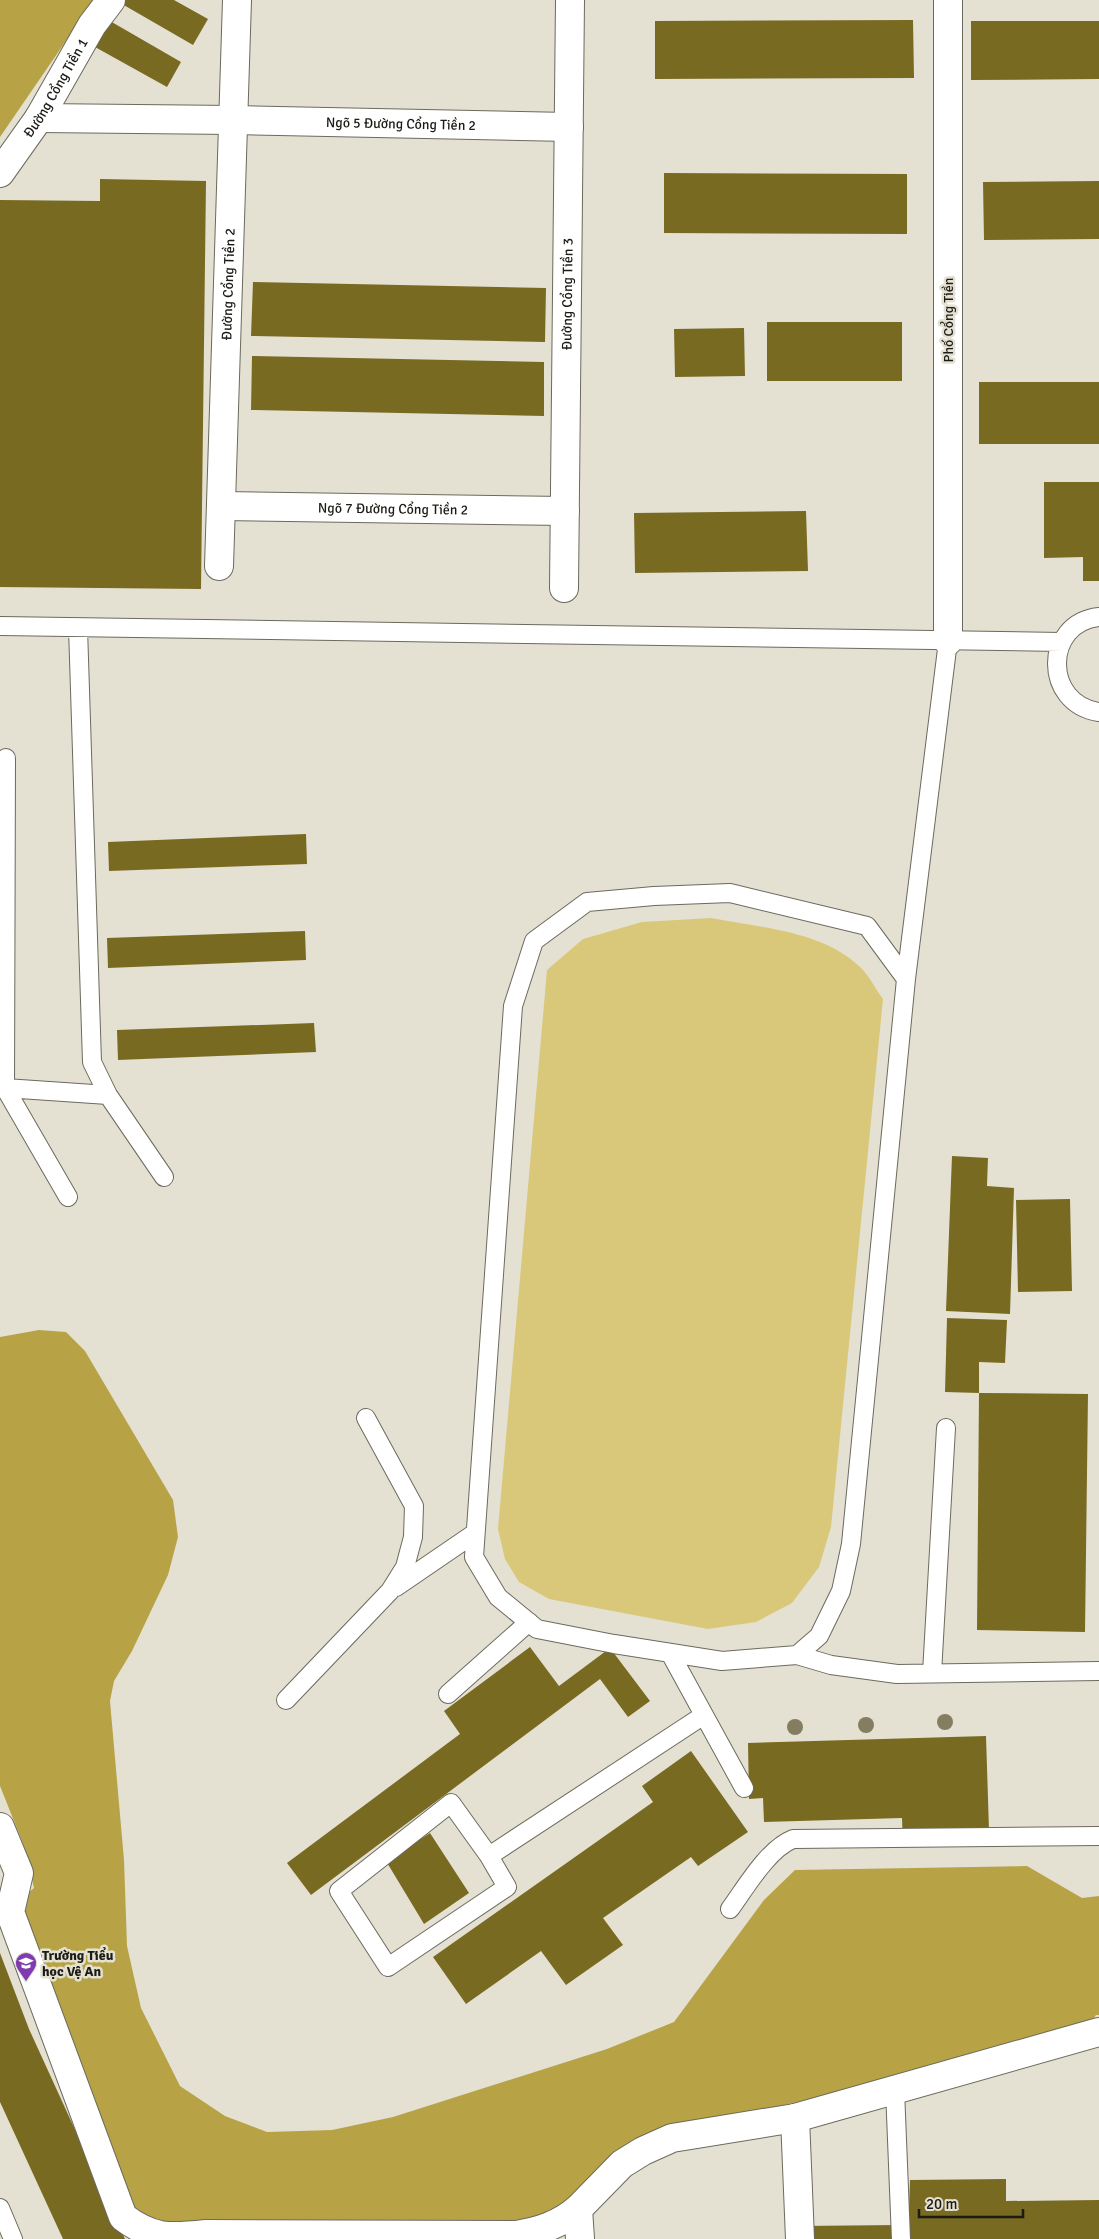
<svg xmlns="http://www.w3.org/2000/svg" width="1099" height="2239" font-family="Signika,sans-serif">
<rect width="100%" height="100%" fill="#e4e1d2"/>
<path fill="#d9c879" d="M711,918C761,928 826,931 863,970C871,979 876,990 883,999L831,1527L819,1567L792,1603L756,1622L708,1629L549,1599L519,1582L505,1559L498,1529L547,970L583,939L642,922Z"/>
<path fill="#b7a346" d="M0,0H94L0,137Z
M39,1330L66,1332L85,1351L173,1500L178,1537L168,1575L132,1651L114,1681L110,1701L124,1860L127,1946L141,2008L180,2086L225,2116L267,2132L332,2130L393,2117L607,2049L674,2022L764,1900L795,1870L1027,1866L1082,1898L1099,1896V2015H1096L1085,2032L665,2134L569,2209L531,2222L188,2234L128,2217L18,1901L34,1888L24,1846L0,1786V1337Z"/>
<path fill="#796a22" d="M125,0H174L208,19L193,45L122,4Z
M913,20L914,78L655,79V21Z
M110,21L181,62L167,87L95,47Z
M971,21H1099V79L971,80Z
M664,173L907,174V234L664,233Z
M100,179L206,181L201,589L0,587V200L100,201Z
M1099,181V239L984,240L983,182Z
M253,282L546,288L545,342L251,336Z
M767,322H902V381H767Z
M744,328L745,376L675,377L674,329Z
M252,356L544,362V416L251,410Z
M979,382H1099V444H979Z
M1044,482H1099V581H1083V557L1044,558Z
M806,511L808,571L635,573L634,513Z
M306,834L307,864L109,871L108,842Z
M305,931L306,960L108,968L107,938Z
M314,1023L316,1052L118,1060L117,1030Z
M952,1156L988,1158L987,1186L1014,1188L1010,1314L946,1311Z
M1070,1199L1072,1291L1018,1292L1016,1200Z
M947,1318L1007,1320L1005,1363L979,1362V1393L945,1392Z
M979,1393L1088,1394L1085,1632L977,1630Z
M530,1647L559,1686L610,1648L650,1701L628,1717L600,1679L311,1895L287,1863L460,1734L444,1711Z
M986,1736L989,1830L924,1831L925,1846L903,1847L902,1818L764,1822L763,1798L749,1799L748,1743Z
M691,1751L748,1832L698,1866L691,1857L603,1918L623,1945L566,1985L541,1951L466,2004L433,1957L653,1802L642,1786Z
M430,1833L469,1893L424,1924L386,1861Z
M0,1953L29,2029L125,2239H63L0,2102Z
M1006,2179V2201L1099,2200V2239H908L910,2180Z
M898,2225L899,2239H801V2226Z"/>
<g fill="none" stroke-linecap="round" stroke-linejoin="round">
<g stroke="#6c6a5d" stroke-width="20">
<path id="service" d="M1099,617C1043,623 1043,704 1099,712
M0,626L1062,642
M78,628L92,1062L108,1095L164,1177
M6,758L5,1088L108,1095
M906,979L867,926L730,893L654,896L587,902L534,941L513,1006L474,1557L498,1597L537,1629L614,1644L722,1661L797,1655L819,1636L841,1591L851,1544L906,979L948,641
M5,1088L68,1197
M396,1587L475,1533
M670,1653L744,1788
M797,1655L831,1665L897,1674L1099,1671
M932,1673L946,1428
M448,1694L529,1622
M286,1700L390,1591L405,1567L413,1537L414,1506L366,1418
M489,1856L451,1803L339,1891L388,1967L507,1887L489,1856L704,1715
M730,1909C746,1887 768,1849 793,1839L1099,1836
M895,2090L901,2239
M0,2208L13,2239"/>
</g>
<g stroke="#6c6a5d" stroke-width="30">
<g id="minor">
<path id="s1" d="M39,118L234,120L569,127"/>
<path id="s2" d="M0,173L39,118L92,25L111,0"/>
<path id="s3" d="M222,506L565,511"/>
<path id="s4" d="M219,566L237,0"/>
<path id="s5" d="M564,588L570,0"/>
<path d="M948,641V0"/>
<path d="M0,1827L19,1873L10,1912L123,2217C152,2239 169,2238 206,2234L516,2235C540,2231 559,2225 578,2209L580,2239"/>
<path d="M795,2118L800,2239"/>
<path d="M578,2209L622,2164L643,2151L672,2138L795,2118L1099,2032"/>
</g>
</g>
<use href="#service" stroke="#fff" stroke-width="18"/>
<use href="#minor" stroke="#fff" stroke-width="28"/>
</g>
<g fill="#847d60">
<circle cx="945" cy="1722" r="8"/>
<circle cx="866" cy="1725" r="8"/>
<circle cx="795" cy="1727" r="8"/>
</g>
<defs>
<g id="school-pin" transform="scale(1.125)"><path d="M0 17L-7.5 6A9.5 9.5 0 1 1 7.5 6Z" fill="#7e3cb0" stroke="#e4e1d2"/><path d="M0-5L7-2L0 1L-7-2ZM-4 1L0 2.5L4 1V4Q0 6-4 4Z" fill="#fff"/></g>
</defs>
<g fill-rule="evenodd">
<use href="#school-pin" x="26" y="1963"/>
</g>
<g text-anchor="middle" stroke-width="5" stroke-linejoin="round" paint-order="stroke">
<g font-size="14" fill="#1c1b16" stroke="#e4e1d2">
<text dy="5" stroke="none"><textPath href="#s2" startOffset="102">Đường Cổng Tiền 1</textPath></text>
<text dy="5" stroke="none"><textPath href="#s1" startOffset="362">Ngõ 5 Đường Cổng Tiền 2</textPath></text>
<text dy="5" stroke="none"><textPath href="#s4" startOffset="282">Đường Cổng Tiền 2</textPath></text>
<text dy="5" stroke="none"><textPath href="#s5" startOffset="294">Đường Cổng Tiền 3</textPath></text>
<text transform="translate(948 320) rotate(-90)" y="5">Phố Cổng Tiền</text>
<text dy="5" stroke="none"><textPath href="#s3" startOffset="171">Ngõ 7 Đường Cổng Tiền 2</textPath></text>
</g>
<g font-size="14" font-weight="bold" fill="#1c1b16" stroke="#e4e1d2" text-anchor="start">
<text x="42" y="1960">Trường Tiểu<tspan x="42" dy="16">học Vệ An</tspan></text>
</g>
</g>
<path d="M919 2209v8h104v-8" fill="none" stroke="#1c1b16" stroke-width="2.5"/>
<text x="926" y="2209" font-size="15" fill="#1c1b16" stroke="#e4e1d2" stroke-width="4" paint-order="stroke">20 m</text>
</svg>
